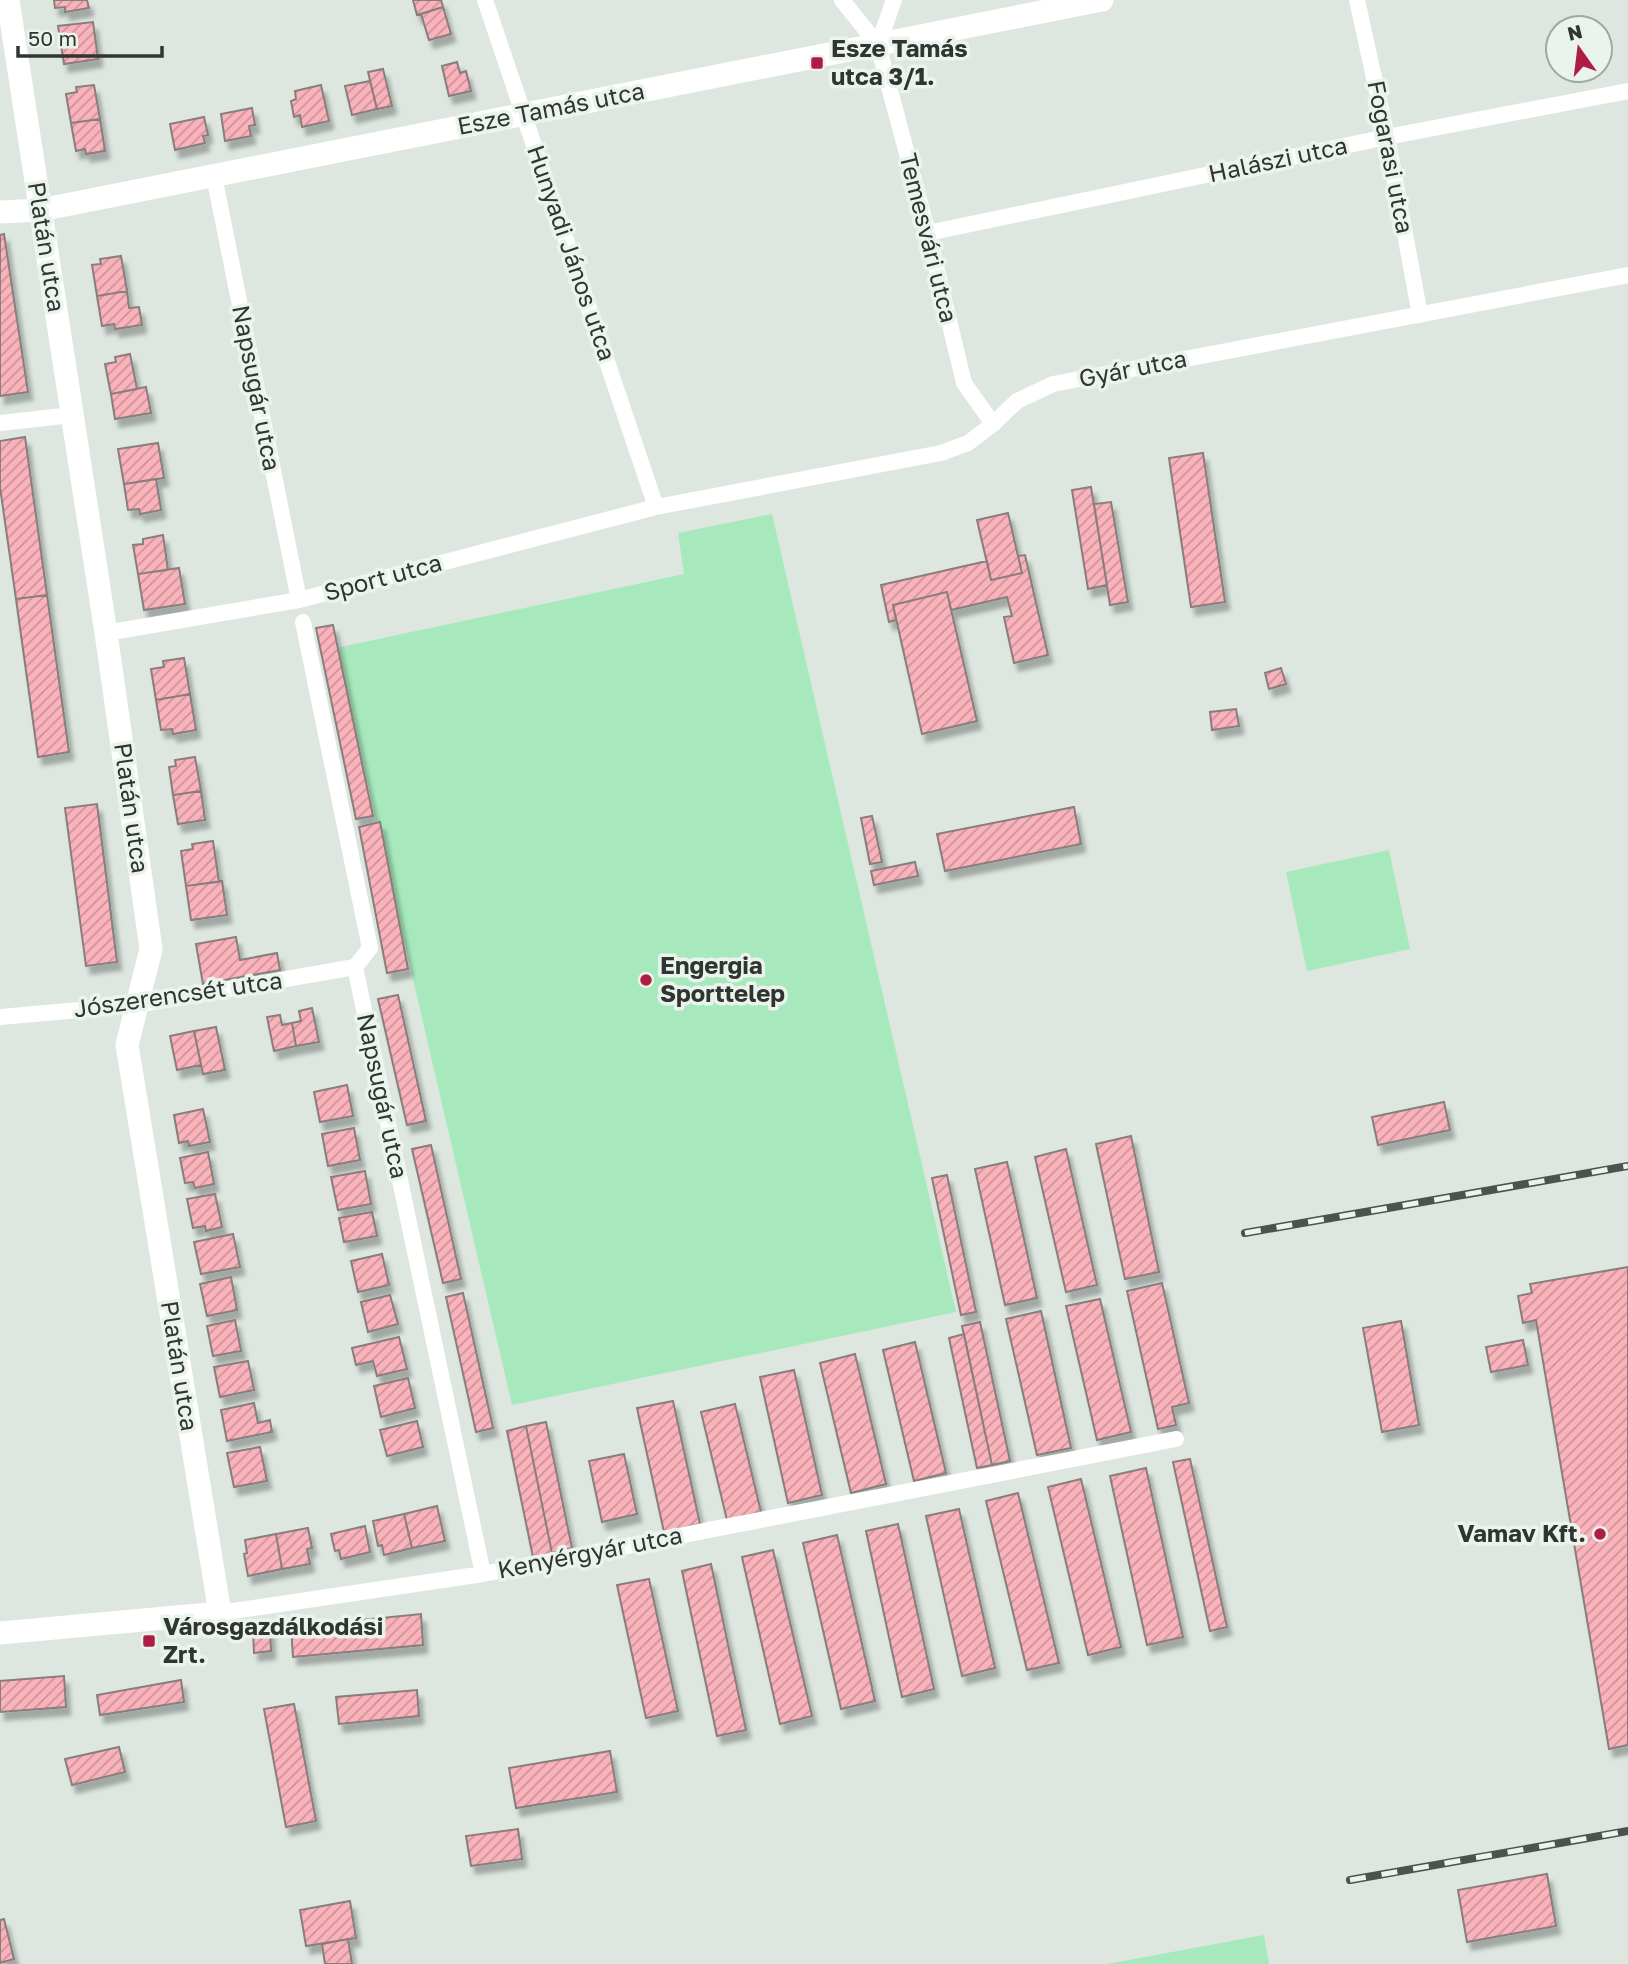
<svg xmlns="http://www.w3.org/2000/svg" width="1628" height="1964" font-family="'Golos Text',sans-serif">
<defs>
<pattern id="building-hatch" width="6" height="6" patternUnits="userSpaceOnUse" patternTransform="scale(1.75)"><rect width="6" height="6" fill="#fbb3bb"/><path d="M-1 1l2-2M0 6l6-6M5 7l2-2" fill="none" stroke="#cc9299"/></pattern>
<filter id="shadow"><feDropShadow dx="4.5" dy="8" stdDeviation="2" flood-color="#0004"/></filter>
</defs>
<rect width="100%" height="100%" fill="#dde7e0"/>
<path fill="#a7e9bc" d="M772,514L956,1312L512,1405L336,648L684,574L678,533Z
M1389,850L1410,949L1307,971L1286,872Z
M1264,1935L1269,1964H1107Z"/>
<path fill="url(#building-hatch)" stroke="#897d7e" stroke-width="2" filter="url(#shadow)" d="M54,0H87L89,8L65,12V7L55,8Z
M413,0H441L443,7L417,15Z
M443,7L451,34L429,40L421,14Z
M93,22L98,59L64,64L58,26Z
M457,62L460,73L466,71L471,91L449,96L442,66Z
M383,69L392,106L377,109L368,72Z
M370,81L377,109L352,115L345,86Z
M94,85L100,119L71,123L66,94L77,92L76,87Z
M321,85L329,121L302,127L300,115L294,117L291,101L296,99L295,91Z
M252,108L255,125L249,126L251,136L225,141L221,114Z
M204,117L208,135L203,136L205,143L175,150L170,124Z
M100,119L105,151L86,154L85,149L76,151L71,123Z
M4,234L28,392L0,396V235Z
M121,256L127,291L97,296L92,265L101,264L100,259Z
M127,291L129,308L139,307L142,325L115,329L114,324L102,326L97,296Z
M130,354L137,389L111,394L105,364L116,362L115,357Z
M146,387L151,413L115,419L111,394Z
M25,437L47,595L16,599L0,487V441Z
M158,443L164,478L124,484L118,449Z
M1203,453L1225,602L1191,607L1169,458Z
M156,479L161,510L140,514L139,509L128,510L124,484Z
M1091,487L1107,585L1088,589L1072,490Z
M1111,502L1128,602L1110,605L1094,504Z
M1008,513L1022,573L991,580L977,520Z
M163,535L168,570L138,574L133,545L143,544V539Z
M1025,555L1048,655L1014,663L1004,617L1012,616L1007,597L951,610L947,592L893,605L896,620L889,622L881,585L987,561L991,580L1022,573L1018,556Z
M179,568L185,604L144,610L138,574Z
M947,592L977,721L922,734L893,605Z
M47,595L69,752L38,757L16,599Z
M333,625L373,816L356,819L316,628Z
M184,658L190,694L156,700L151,669L164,667L163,661Z
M1281,668L1286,684L1269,689L1265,673Z
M190,694L196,730L173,734L172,729L161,730L156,700Z
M1236,709L1239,726L1212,730L1210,712Z
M195,757L201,791L173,795L169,767L176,766L175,760Z
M201,791L205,820L178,824L173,795Z
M97,804L117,962L86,966L65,808Z
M1074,807L1081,844L945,871L937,834Z
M872,816L882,862L870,864L861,818Z
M380,822L408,969L387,973L359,827Z
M213,841L219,882L186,886L181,851L193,849L192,844Z
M915,862L918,876L874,885L871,871Z
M222,881L227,915L191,920L186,886Z
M236,937L240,960L277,953L280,970L203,984L196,944Z
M398,995L426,1121L407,1125L378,999Z
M312,1008L319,1042L296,1046L292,1023L301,1021L299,1011Z
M280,1015L282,1025L292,1023L296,1046L274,1051L267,1017Z
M216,1027L225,1070L203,1074L194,1031Z
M194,1031L201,1065L177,1070L170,1036Z
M347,1085L353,1116L320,1122L314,1092Z
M1444,1102L1450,1130L1378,1145L1372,1117Z
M203,1109L210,1142L189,1146L188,1141L179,1143L174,1115Z
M354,1128L360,1160L328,1166L322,1134Z
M1131,1136L1159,1272L1125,1279L1096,1144Z
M431,1145L461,1279L443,1283L412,1149Z
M1066,1149L1097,1285L1066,1292L1035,1157Z
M208,1152L214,1184L195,1188L193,1182L185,1183L180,1158Z
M1007,1162L1037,1298L1005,1305L975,1169Z
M365,1171L371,1204L338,1210L331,1177Z
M947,1175L976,1312L961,1315L932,1178Z
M215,1194L222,1227L206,1231L205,1226L193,1228L187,1199Z
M372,1212L377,1236L344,1242L339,1218Z
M233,1234L240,1267L201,1274L194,1242Z
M382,1254L389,1285L358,1292L351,1261Z
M1628,1267V1745L1609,1749L1536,1320L1523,1323L1518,1296L1532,1293L1530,1284Z
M231,1277L237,1310L207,1316L200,1284Z
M1162,1283L1189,1403L1172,1407L1176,1425L1158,1429L1127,1291Z
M463,1293L493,1428L476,1432L446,1297Z
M390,1295L398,1324L368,1332L361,1302Z
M1100,1299L1131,1432L1097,1440L1066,1306Z
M1041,1311L1071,1448L1037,1455L1006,1319Z
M235,1320L241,1351L213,1356L207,1326Z
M1401,1321L1419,1425L1382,1432L1363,1328Z
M980,1322L1010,1461L992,1465L962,1326Z
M964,1334L992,1465L977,1468L949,1338Z
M399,1337L407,1369L377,1376L373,1361L356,1365L352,1348Z
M1523,1340L1528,1365L1491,1372L1486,1347Z
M915,1342L946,1473L914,1481L883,1350Z
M855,1354L886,1484L851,1493L820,1363Z
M248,1361L254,1390L220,1397L214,1367Z
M794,1370L822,1495L788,1503L760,1377Z
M408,1378L415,1408L381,1417L374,1386Z
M673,1401L700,1524L664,1532L637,1408Z
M254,1403L258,1423L270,1420L272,1432L227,1441L221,1410Z
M735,1404L761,1512L727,1520L701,1412Z
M417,1421L423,1447L387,1456L380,1430Z
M546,1422L572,1548L552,1553L526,1426Z
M526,1426L552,1553L533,1557L507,1431Z
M260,1447L267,1481L234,1487L227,1453Z
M624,1454L637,1514L602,1522L589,1461Z
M1190,1459L1227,1627L1210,1631L1173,1462Z
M1146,1468L1183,1637L1147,1645L1110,1476Z
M1081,1479L1121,1647L1088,1655L1048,1487Z
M1018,1493L1059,1663L1027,1670L986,1501Z
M437,1506L445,1541L412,1548L404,1514Z
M959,1509L995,1668L962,1676L926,1516Z
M404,1514L412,1548L384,1555L382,1545L378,1546L373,1521Z
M898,1524L934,1689L902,1697L866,1531Z
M365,1526L370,1552L341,1559L339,1550L335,1551L331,1534Z
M308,1528L312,1548L307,1549L310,1564L282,1569L276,1534Z
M276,1534L282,1569L248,1576L244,1554L247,1553L245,1540Z
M837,1535L875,1701L841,1709L803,1543Z
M773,1550L812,1716L780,1724L742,1557Z
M711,1564L746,1730L717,1736L682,1571Z
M649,1579L678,1711L646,1718L617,1585Z
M421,1614L423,1645L293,1657L291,1627Z
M270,1629L271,1651L254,1653L253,1630Z
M64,1676L66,1707L0,1712V1681Z
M181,1680L184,1702L100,1715L97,1695Z
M417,1690L419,1716L339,1724L336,1697Z
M294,1704L316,1821L286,1827L264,1709Z
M119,1747L125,1772L72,1785L65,1759Z
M610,1751L617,1792L516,1808L509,1768Z
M518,1829L522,1859L471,1866L466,1836Z
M1547,1874L1556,1926L1467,1942L1458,1890Z
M350,1901L356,1938L306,1946L300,1910Z
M4,1919L14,1959L0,1963V1920Z
M348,1939L352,1964H325L322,1944Z"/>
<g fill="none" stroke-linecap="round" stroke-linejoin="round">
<path stroke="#fff" stroke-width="16" d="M485,0L656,507
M842,0L878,45L928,233L964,383L993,424
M1357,0L1387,137L1420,315
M878,45L894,0
M214,176L299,600
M928,233L1387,137L1628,91
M0,423L72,415
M303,622L370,948L355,967L483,1574
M106,633L299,600L656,507L941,453L968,443L993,424L1017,401L1053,384L1628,275
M0,1017L136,1005L355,967
M220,1613L483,1574L1176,1439"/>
<path stroke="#fff" stroke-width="23" d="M0,212L40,210L1102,0
M0,1633L220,1613L127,1045L151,949L106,633L8,0"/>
<g stroke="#4d524e" stroke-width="8">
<path id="rail" d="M1245,1233L1628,1166
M1350,1880L1628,1831"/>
</g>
<use href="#rail" stroke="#eaf4ed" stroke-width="5" stroke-dasharray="16" stroke-linecap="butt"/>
</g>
<g fill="#af1d45" stroke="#eaf4ed" stroke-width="2.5">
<rect x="810" y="56" width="14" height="14" rx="3.5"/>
<circle cx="646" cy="980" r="7"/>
<circle cx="1600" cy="1534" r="7"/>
<rect x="142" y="1634" width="14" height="14" rx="3.5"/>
</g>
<g text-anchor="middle" stroke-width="7" stroke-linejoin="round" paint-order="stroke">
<g font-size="24" font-weight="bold" fill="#313532" stroke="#eaf4ed" text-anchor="start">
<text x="831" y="57">Esze Tamás<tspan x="831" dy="28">utca 3/1.</tspan></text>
<text x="660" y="974">Engergia<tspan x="660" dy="28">Sporttelep</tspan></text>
<text x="1586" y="1542" text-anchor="end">Vamav Kft.</text>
<text x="163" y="1635">Városgazdálkodási<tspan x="163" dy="28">Zrt.</tspan></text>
</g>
<g font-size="24" fill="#313532" stroke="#eaf4ed">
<text transform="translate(551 109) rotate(-11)" y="8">Esze Tamás utca</text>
<text transform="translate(1390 157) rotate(79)" y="8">Fogarasi utca</text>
<text transform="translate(1278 160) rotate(-12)" y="8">Halászi utca</text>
<text transform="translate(928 238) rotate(76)" y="8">Temesvári utca</text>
<text transform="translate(46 247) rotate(81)" y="8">Platán utca</text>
<text transform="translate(571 253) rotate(71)" y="8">Hunyadi János utca</text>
<text transform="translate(1133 369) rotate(-11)" y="8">Gyár utca</text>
<text transform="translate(256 388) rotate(79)" y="8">Napsugár utca</text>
<text transform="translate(383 578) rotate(-15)" y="8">Sport utca</text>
<text transform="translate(131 808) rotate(82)" y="8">Platán utca</text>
<text transform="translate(178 995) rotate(-8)" y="8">Jószerencsét utca</text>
<text transform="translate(382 1096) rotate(78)" y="8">Napsugár utca</text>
<text transform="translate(179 1366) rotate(81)" y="8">Platán utca</text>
<text transform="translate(590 1553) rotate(-11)" y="8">Kenyérgyár utca</text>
</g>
</g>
<g transform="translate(1579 49) rotate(346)"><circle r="33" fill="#eaf4ed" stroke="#a0a8a2" stroke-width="2"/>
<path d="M0-5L12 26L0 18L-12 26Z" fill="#af1d45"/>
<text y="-10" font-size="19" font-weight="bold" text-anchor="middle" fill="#313532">N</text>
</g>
<path d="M18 46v10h144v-10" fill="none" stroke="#313532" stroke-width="3.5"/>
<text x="28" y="46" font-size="21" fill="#313532" stroke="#eaf4ed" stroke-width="5" paint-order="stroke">50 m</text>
</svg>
